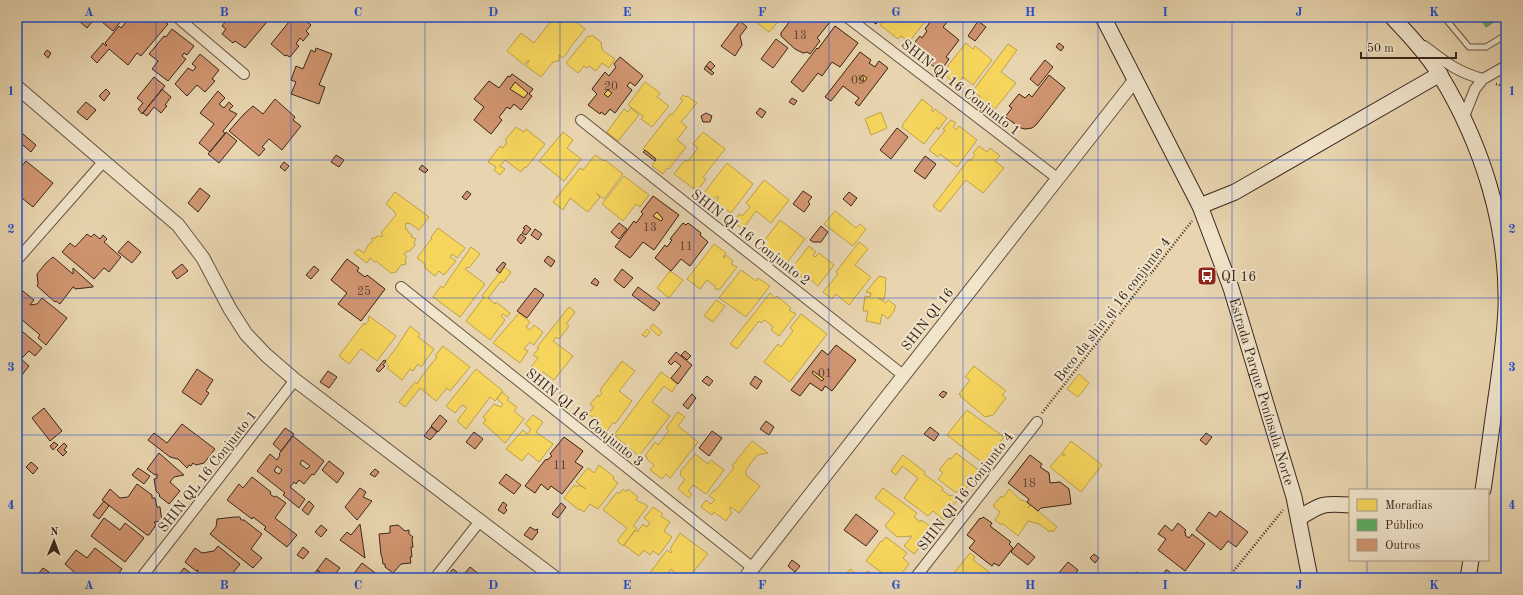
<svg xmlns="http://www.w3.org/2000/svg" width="1523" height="595" font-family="'Old Standard TT',serif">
<rect width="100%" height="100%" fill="#e8d5af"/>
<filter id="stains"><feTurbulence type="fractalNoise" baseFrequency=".005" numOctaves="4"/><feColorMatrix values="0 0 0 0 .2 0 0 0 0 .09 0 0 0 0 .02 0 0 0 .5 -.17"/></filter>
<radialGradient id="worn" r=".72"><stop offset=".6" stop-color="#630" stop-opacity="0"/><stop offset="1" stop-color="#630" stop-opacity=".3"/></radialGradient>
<path fill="#f6d55c" stroke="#bea149" d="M554,17L559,19L561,17L571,18L585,29L569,49H570L563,58L559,55V61L553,62L541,77L526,66L529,61L528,60L524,65L507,51L521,33L534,43Z
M752,17H782L769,32L751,18Z
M793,17H815L817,18L818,17H824L830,22L817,38L820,41L810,54L807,52L803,53L795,49L781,36V33Z
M866,17H881L876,24Z
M886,17H925L927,19L909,42L901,36L898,39L880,25Z
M934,17H951L943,27L959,40L946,57L949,59L940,72L927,61L930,56L924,51L920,56L910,48L920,36L922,38L927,31L925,29Z
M835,26L858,43L840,67L832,62L822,76L818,73L803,92L791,82L817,48L818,49Z
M592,35L601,42L602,50L615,59L609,68L602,63L596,71L589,66L587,68L584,66L578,73L566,63L588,36L590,37Z
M966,43L973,49L975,46L992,60L973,85L963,77L957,85L942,73Z
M1008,44L1017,50L1001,72L1016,83L995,109L988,104H985L979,98L980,96L972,92Z
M860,52L871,60L869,63L875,67L879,61L888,68L859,106L855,103L859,98L843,86L831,101L825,97Z
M620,57L643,76L635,86L630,82L627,86L632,90L615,113L610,109L605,115L601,112L600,114L588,105L597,94L592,89L605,72L609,76L616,67L614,64Z
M512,74L533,89L529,94L532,96L521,110L514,104L510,109L507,107L499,117L502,120L491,134L474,120L484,107L474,99L489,81L499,88L508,76L510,77Z
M1049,75L1065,88L1036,125L1032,128L1025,129L1021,128L1005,117L1012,108L1009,106L1019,94L1025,98L1029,94L1032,97Z
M645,82L660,93L657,97L669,106L652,127L641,119L643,116L628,105Z
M683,95L686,97L687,96L697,103L681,122L687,127L677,140L686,147L669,169L667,168L663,174L652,166L656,159L643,149L670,114L672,115L683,100L680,99Z
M922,99L933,108L931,110L933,112L935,109L947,118L938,130L937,127L924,144L902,127L903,124Z
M631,108L639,115L618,141L607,132L624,109L628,112Z
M881,112L887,128L871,135L865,119Z
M951,120L956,123L953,127L956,130L959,126L977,140L957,167L940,154L938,157L929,150L943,133L945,130L943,129Z
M516,127L524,132L526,129L545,144L526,168L525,167L521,172L505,160L500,166L505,169L500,175L494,170L496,167L488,162L500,146L503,148L507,142L505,140Z
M563,132L573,140L567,148L581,159L564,181L539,161Z
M703,132L725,149L703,177L706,179L697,191L674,174L685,160L688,161L698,148L693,144Z
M979,146L987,152L990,148L1000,156L995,161L1004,168L983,193L966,180L940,212L933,206L969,159L970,161L975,155L973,153Z
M595,155L604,161L605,160L623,174L604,199L596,193L600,197L588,212L570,198L563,210L553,202L580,168L583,170Z
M727,163L753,184L731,213L715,202L719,197L717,196L713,200L704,193Z
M624,176L649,195L640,207L636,204L623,221L602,204Z
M764,180L789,200L771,223L756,211L743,229L733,222L739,214L742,216L750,207L746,203Z
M395,192L429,217L419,230L411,224L406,223L405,225L406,226L405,228L408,230V232L412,235L411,237L416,239L414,242L415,245L410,251H407L404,255L407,257L405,259L406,264L401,265L396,272L391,273L376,261L375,262L370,258L367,263L354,253L358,249L364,253L368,245L372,242V238H376L378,235L380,237L383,236L381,233L396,215L394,211L386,204Z
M653,196L679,215L654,250L643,242L630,258L615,247L634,221L636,223L643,214L641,212Z
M835,211L856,228L860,224L866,229L853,246L824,224Z
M780,220L805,239L786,264L761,245Z
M683,223L686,225L688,223L701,233L700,235L708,242L690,266L681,259L671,271L655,258L665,245L667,247L672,240L670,239Z
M438,228L465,248L457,258L452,254L450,257L456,261L444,275L439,271L435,276L425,268V264L417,258L432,238L431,237Z
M859,242L868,249L855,265L871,277L849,305L836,294L832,299L823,292L838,274L836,272Z
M714,244L726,253L723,257L724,258L726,255L733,261L731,264L737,267L720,289H715V286L707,280L700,289L687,279Z
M809,246L816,252L813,255L815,257L819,253L834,265L818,286L811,280L809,282L791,269Z
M471,247L480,254L469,268L467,267L465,269L485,284L460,317L433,297L441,286L443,288Z
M347,259L359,268L357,271L365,277L367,275L385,289L361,321L338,304L347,293L331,280Z
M504,267L511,272L503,283L501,281L488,298L495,304L496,302L510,313L507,317L503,314L501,316L505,320L490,340L466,321L484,297L482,296Z
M741,270L756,281L758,278L770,286L746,317L719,298Z
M670,271L683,280L669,298L657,288Z
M879,276L886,278L885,287H886L884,300L878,298L886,303L888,300L896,306L894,309L895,310L888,319L882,314L880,324L866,321L868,311H863L865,296L870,297L871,293L866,292Z
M770,293L775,298L777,296L791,308L789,310L796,314L779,336L771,330L773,327L765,320L761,323L759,321L737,349L730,344Z
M716,300L725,306L713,322L704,316Z
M569,307L575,312L566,324L569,326L559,339L556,337L553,341L573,356L554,380L543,372L538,379L528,371L538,358L533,355L539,348L537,347Z
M519,313L530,322L526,327L530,330L534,325L543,332L534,345L530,342L524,349L528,351L520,363L493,343Z
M801,314L827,334L790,382L764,362L778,344L781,347L793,331L790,328Z
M369,316L396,336L377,361L361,349L349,364L339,356L364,323L365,325L369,320L368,319Z
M653,324L662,332L659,336L650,328Z
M410,326L420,334L418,337L434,349L421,367L418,364L413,371L410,369L402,380L387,368L389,366L385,362L397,347Z
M647,329L650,332L646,337L642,335Z
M836,345L856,360L832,391L825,386L822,391L810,383L800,396L791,390L822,350L828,355Z
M443,346L470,367L450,391L447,388L436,401L420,388L405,407L399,402L415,382L417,384L422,376L437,357L435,356Z
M622,361L635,371L619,391L632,401L615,424L613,422L606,433L600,428L601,426L593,420L591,422L594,418L588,414L594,407L590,404L598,395L599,397L602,393L600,390Z
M974,366L1006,391L1002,395L1006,398L993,415L985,417L960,396L961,395L959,394L970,380L965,377Z
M476,369L503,391L495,401L490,397L466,429L457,421L467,408L462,405L455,413L446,406Z
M661,372L677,384L672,392L664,386L652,402L670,416L639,456L614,435Z
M1079,374L1089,383L1078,397L1067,389Z
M502,392L509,398L507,400L517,407L514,411L524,419L505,443L483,423L486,419L483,417L494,404L501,407L503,404L497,399Z
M967,410L1004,437L983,463L947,435Z
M678,412L685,417L678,426L698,442L670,478L666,474L662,479L650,470L654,465L647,459L648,458L645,456L655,442L658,445L668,432L669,431L666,428Z
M533,415L543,422L536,432L553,444L539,462L528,453L522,461L506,449L523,430L527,434L531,429L525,424Z
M564,437L583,451L575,462L583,467L562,494L551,486L548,490L541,484L535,493L525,486L546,459L547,460L552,456L550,454Z
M752,441L768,453L757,455L746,470V475L760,486L739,513L731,507H730V510L732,512L726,521L714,512L712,515L701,507L706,500L711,504L715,500L709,496L714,490L715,491L734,468L732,466Z
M1071,441L1102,465L1081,492L1050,467L1061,454L1064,456L1065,455L1062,453Z
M956,453L980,471L965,490L961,487L956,493L938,479L943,473L939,470L949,458L951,459Z
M695,454L708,464L711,460L724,470L706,494L693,485L688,491L692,494L689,498L678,489L685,479L680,475L681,473L680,472Z
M903,455L925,472L924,474L943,488L942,490L950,496L952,495L958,499L951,508L953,509L944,520L933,511L928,516L904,498L918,478L902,466L896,475L891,471Z
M1030,455L1042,464L1040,467L1049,473L1050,483L1060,482L1069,489L1071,504L1041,508L1038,511L1027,502L1029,499L1008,483Z
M599,465L614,477L613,479L618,483L598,509L590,504L584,512L580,509L579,510L564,498L574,485L577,487L579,485L586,489L576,482L588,468L594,473Z
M883,488L917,513L914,517L920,522L921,520L935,529L928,539L923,535L921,537L925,540L914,554L904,546L912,536L897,537L885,526L895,513L875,498Z
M623,489L626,492L628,489L638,497L636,500L648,506L633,526L637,528L623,546L617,541L627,528L603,510L617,492L619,494Z
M1009,489L1022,501L1023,500L1030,505L1028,508L1031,505L1057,527L1053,532L1051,530L1050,532L1039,524L1028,521L1018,536L1002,523L1001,525L995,520L1000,512L993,506L1001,496L1003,498Z
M653,507L663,514L661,516L670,522L664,531L672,537L659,555L653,551L650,555L644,550L639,556L624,545L635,530L637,532L643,524L647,527L650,523L644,518Z
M983,517L992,523L990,526L1011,542L1009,544L1013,548L999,566L994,563L992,566L969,548L975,541L967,535L980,518L981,519Z
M680,533L708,554L688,578H676L678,575L671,569L664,578H649L647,577L667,550L671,553L672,551L670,549Z
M886,537L907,553L903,558L909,564L898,578H889L866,561L881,541L882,542Z
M970,553L975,557L973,560L997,578H950Z
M850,569L860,577L861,578H843Z
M868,571L877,578H862Z"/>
<path fill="#5aae61" stroke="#51864d" d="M1480,17H1501L1486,27Z"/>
<path fill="#d19671" stroke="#3c271e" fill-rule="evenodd" d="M81,17H122L120,19L122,20L113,31L96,17L87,28L78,20Z
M130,17H142L146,20L148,17H159L168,24L141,56L137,53L128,65L109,49L97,63L91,57L103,43L106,46L107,45L105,43L119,26L121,28Z
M229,17H271L245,48L235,41L233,43L222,34L226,29L222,26Z
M293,17H301L311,25L306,31L309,34L303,41L300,38L296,44L299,46L290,57L286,55L285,56L271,44Z
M404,17H419L416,22Z
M793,17H815L817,18L818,17H824L830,22L817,38L820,41L810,54L807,52L803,53L795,49L781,36V33Z
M866,17H881L876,24Z
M934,17L932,20L934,21L938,17H951L943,27L959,40L946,57L949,59L940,72L927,61L930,56L924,51L920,56L910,48L920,36L922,38L927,31L925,29Z
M740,21L747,27L740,36L742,45L735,56L721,46Z
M978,21L986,27L975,41L968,36Z
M835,26L858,43L840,67L832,62L822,76L818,73L803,92L791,82L817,48L818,49Z
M172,29L194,46L187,55L184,53L182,56L186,59L168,81L152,69L158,61L149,54L164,36L166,37Z
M776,39L788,48L773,68L761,59Z
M1059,43L1064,47L1061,51L1056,47Z
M316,48L332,54L319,85L325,87L319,104L291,94L296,82L291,80L296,66L303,69L311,50L315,52Z
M47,50L51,53L48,58L44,54Z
M860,52L871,60L869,63L875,67L879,61L888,68L859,106L855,103L859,98L843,86L831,101L825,97ZM863,75L867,78L864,82L860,79Z
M200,54L219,70L212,79L215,81L205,92L197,85L187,96L175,84L188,68L193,71L196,67L192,64Z
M620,57L643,76L635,86L630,82L627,86L632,90L615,113L610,109L605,115L601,112L600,114L588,105L597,94L592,89L605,72L609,76L616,67L614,64ZM608,90L612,93L608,97L604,94Z
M1045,60L1053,67L1038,86L1030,79Z
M710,61L715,66L711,70L706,66Z
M706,66L714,73L712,75L704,69Z
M512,74L533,89L529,94L532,96L521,110L514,104L510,109L507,107L499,117L502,120L491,134L474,120L484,107L474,99L489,81L499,88L508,76L510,77ZM515,82L528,93L524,98L510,89Z
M1049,75L1065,88L1036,125L1032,128L1025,129L1021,128L1005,117L1012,108L1009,106L1019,94L1025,98L1029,94L1032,97Z
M154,77L165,86L142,114L138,109L143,103L137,98Z
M106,89L110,93L104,101L99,96Z
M162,89L171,97L165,105L167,106L161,113L154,107L147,116L143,113Z
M218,91L225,98L219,104L224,108L229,102L233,106L229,110L237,114L223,131L225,134L210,152L199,143L214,124L200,113Z
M792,98L797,101L794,105L789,102Z
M275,99L295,117L293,120L301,126L282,150L269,139L262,147L265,149L259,156L229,131L244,114L253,106L263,114Z
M86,102L96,110L87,120L77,112Z
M760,108L766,112L762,118L756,113Z
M706,113L712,116L710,122H703L701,116Z
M897,128L908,137L891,159L880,150Z
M17,129L36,145L31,152L17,140Z
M226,132L237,141L219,163L208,154Z
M645,150L656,159L655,161L643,152Z
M336,155L344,160L339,167L331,162Z
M925,156L936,164L925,179L914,171Z
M26,161L53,183L33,207L17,194V172Z
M284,162L289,166L285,171L280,167Z
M422,165L428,170L425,173L419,169Z
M200,188L210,196L198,212L188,203Z
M467,191L471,194L466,200L462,197Z
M803,191L812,197L808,202L810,204L804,212L793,204Z
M849,192L857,198L851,206L843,199Z
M653,196L679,215L654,250L643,242L630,258L615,247L634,221L636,223L643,214L641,212ZM657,212L663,219L661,221L653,216Z
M619,223L627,229L619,239L611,232Z
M683,223L686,225L688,223L701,233L700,235L708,242L690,266L681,259L671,271L655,258L665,245L667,247L672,240L670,239Z
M526,225L531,229L526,235L522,233L525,229L523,228Z
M821,226L828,232L821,242H813L810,240Z
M535,229L542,234L538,240L531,235Z
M87,234L91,237L94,234L100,239L103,235L107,239L104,242L121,257L109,272L104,268L94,279L62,252L70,243L75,247Z
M521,234L526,238L521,244L517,240Z
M128,241L141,252L132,263L118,252Z
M548,256L555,261L551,267L544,261Z
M53,257L73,274V268L93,286V287L75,289L74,287H73L60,304L56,301L55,302L37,286L38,284L37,274L46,263Z
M347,259L359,268L357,271L365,277L367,275L385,289L361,321L338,304L347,293L331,280Z
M503,262L506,264L500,273L496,270Z
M182,264L188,271L177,279L172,272Z
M314,266L319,270L311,279L306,275Z
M622,269L633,278L624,288L614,280Z
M595,278L599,282L597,286L591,283Z
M638,287L660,303L654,311L632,295Z
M535,288L544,295L527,318L517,311Z
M23,291L34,300L30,305L37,304L42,298L67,318L46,345L38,338L40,335L21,319L19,321L17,319V298Z
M17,327L42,348L35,356L29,351L21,359L29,366L22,375L17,370Z
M836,345L856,360L832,391L825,386L822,391L810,383L800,396L791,390L822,350L828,355ZM813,371L824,379L822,381L812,373Z
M685,351L691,356L687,360L681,355Z
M676,352L692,365L678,384L671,378L681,366L675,361L671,365L668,362Z
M384,360L386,361L383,365L385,366L379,372L376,370Z
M197,369L213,380L206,391L209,393L201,405L182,392Z
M328,371L337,377L329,388L320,382Z
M707,376L713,381L709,386L702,381Z
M755,376L762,381L757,389L750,384Z
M943,391L947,393L943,398L939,395Z
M692,394L696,398L688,409L683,405Z
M44,408L62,431L50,441L32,418Z
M440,415L447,421L438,432L431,426Z
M766,421L774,427L769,435L760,429Z
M182,424L215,449L204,463L196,465L193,463L191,466L189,465L187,468L178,459L170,457L148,440L154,433L167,443Z
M431,427L437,432L430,440L424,436Z
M930,427L939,434L934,441L924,434Z
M285,428L294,434L281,451L273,444Z
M712,431L722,438L709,456L699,448Z
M474,432L483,439L475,449L466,442Z
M1206,433L1212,437L1206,445L1200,440Z
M293,436L324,461L314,475L312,474L304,484L299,480L296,484L294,482L290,487L305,499L299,508L283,495L285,493L257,471L270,454L277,460L280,455L279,454ZM302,460L310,466L307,469L300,464ZM277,466L282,470L279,474L274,471Z
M564,437L583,451L575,462L583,467L562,494L551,486L548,490L541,484L535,493L525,486L546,459L547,460L552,456L550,454Z
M54,442L58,445L53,450L50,446Z
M64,443L67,446L64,450L67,452L63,456L57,450Z
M159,453L184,475L174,477L170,482L180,491L169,504L159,496L160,495L156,491L154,479L157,478V474L155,475L147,469Z
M1030,455L1042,464L1040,467L1049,473L1050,483L1060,482L1069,489L1071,504L1041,508L1038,511L1027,502L1029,499L1008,483Z
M329,461L344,473L337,483L322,470Z
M31,462L38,468L33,474L26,467Z
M138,468L150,476L144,484L132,475Z
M375,469L379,472L375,477L370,474Z
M506,474L521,485L514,494L499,483Z
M252,477L271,492L270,494L274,497L276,496L286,503L275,518L297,535L287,547L264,529L266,527L253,517L252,519L227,500L239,484L243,488Z
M137,484L152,495V498H155L157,507H160L162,521L154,522L156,525L149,535H147L102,500L110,489L120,498L128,497Z
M360,488L366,492L363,497L372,501L357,520L345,507Z
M104,501L109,506L99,519L93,515Z
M309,501L314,506L308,515L302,510Z
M503,502L507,505L505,508L507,510L504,514L498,510Z
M561,503L566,507L558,518L552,514Z
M1220,511L1248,532L1236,547L1228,541L1221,550L1196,530L1209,512L1216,517Z
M856,514L878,531L866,546L844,530Z
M235,517H240L241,520H244L262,534L251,549L262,558L253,568L210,534L216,527L217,519Z
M983,517L992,523L990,526L1011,542L1009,544L1013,548L999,566L994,563L992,566L969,548L975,541L967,535L980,518L981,519Z
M104,518L120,530L125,523L144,538L125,562L91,536Z
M1178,523L1186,530L1184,532L1186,533L1185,535L1189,538L1192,534L1205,544L1185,571L1158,550L1166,539L1158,534L1165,525L1172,531Z
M360,524L365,558L340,540L347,532L351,535Z
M321,525L327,530L321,537L315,532Z
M398,525L405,531L409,530V534L413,537L412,539L413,547H411L412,557H410L411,563L401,564L393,573L385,567V564H383L382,557L381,555L379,534L390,533V526Z
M530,527L535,530L538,529L537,531L538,532L532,540L524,535Z
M1018,543L1035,557L1028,565L1011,552Z
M218,546L240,564L229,578H206L197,572L198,570H197L196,571L185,562L195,548L202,553L214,551Z
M303,547L309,552L303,559L297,555Z
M95,548L122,569L115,578H81L65,564L76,550L87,558Z
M1094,554L1099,558L1095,563L1090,558Z
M326,558L340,568L332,578H328L317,570Z
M792,560L800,566L795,572L788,566Z
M1068,562L1078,570L1072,578H1063L1058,574Z
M362,563L382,578H353L352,576Z
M470,567L484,578H461Z
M43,568L49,572L44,578H35Z
M184,568L197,578H176Z
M453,569L457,572L452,578L448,575Z
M317,570L328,578H317L313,575Z
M1166,570H1167L1178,578H1160Z
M1136,572L1145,578L1133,577Z"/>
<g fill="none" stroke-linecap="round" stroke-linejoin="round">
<g stroke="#675242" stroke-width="7">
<path id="service" d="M1444,17L1469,47H1486L1506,35"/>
</g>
<g stroke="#675242" stroke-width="12">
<path id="minor" d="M177,17L244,74
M847,17L1057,178
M1424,46C1445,62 1457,72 1483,79
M1463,119L1475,89L1483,79L1506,66
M581,120L903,375
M17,260L104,161
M401,287L753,568
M141,578L295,380
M435,578L480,521
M915,578L1037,422"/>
</g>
<g stroke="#675242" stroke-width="15">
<path id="tertiary" d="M17,87L178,225L203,258L230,309L246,334L266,355L295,380L555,578
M745,578L1135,80"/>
</g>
<g stroke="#3c271e" stroke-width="17">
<g id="secondary">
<path id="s1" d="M1103,17L1200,206L1231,288L1294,497L1310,578"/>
<path d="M1392,17C1409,35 1427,54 1440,75C1482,144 1508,226 1506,307C1505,336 1501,363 1497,391C1492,424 1488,457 1483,490"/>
<path d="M1200,206L1235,192L1440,74"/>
<path d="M1299,518C1321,504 1323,503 1350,505"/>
<path d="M1468,578L1471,560"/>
</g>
</g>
<path stroke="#3c271e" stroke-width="2.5" stroke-dasharray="1 2" stroke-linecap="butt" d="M1496,84L1506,87
M1042,413L1192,221
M1228,578L1283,510"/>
<use href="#service" stroke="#f0e4cb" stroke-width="5"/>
<use href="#minor" stroke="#f0e4cb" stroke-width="10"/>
<use href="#tertiary" stroke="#f0e4cb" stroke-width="13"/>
<use href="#secondary" stroke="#f0e4cb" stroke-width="15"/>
</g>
<path fill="none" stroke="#1d4ed8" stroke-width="1" stroke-opacity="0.55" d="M156,17V578M291,17V578M425,17V578M560,17V578M694,17V578M829,17V578M963,17V578M1098,17V578M1232,17V578M1367,17V490M17,160H1506M17,298H1506M17,435H1506M1367,560V578"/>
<defs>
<g id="bus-square" transform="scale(1)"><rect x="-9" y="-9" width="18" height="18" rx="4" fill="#8f2418" stroke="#f0e4cb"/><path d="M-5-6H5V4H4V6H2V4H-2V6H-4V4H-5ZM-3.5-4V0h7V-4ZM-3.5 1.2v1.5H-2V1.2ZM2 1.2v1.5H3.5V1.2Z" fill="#fff"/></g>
</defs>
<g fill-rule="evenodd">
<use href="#bus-square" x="1207" y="276"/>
</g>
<g text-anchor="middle" stroke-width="4" stroke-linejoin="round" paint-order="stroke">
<g font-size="12" fill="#614333">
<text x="800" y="39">13</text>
<text x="858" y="84">09</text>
<text x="611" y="90">20</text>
<text x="650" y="231">13</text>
<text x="686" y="250">11</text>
<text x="364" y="295">25</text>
<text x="825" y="377">01</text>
<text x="560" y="469">11</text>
<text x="1029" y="487">18</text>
</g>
<g font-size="14" fill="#3c271e" stroke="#f0e4cb">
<text transform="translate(961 87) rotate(38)" y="5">SHIN QI 16 Conjunto 1</text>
<text transform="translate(751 237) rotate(38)" y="5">SHIN QI 16 Conjunto 2</text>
<text transform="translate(1112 309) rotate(-52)" y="5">Beco da shin qi 16 conjunto 4</text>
<text transform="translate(927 319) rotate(-52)" y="5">SHIN QI 16</text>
<text dy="5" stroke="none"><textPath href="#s1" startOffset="408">Estrada Parque Península Norte</textPath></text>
<text transform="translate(585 417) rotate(39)" y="5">SHIN QI 16 Conjunto 3</text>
<text transform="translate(207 471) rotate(-52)" y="5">SHIN QL 16 Conjunto 1</text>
<text transform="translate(965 491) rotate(-52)" y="5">SHIN QI 16 Conjunto 4</text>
</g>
<g font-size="14" fill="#3c271e" stroke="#f0e4cb" text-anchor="start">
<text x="1221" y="281">QI 16</text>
</g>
</g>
<rect width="1523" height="595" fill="none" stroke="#e8d5af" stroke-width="44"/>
<rect x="1349" y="489" width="140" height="72" fill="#f0e4cb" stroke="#a89886"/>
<rect x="1357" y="499" width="20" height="12" fill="#f6d55c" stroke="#a89886"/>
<text x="1385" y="509" font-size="12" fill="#3c271e">Moradias</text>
<rect x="1357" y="519" width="20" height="12" fill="#5aae61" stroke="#a89886"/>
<text x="1385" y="529" font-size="12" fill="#3c271e">Público</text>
<rect x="1357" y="539" width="20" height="12" fill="#d19671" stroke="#a89886"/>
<text x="1385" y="549" font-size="12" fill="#3c271e">Outros</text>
<g transform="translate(54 541) rotate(1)" stroke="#f0e4cb" stroke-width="3" paint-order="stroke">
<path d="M0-3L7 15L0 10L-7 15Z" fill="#3c271e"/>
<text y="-6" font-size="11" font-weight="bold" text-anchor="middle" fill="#3c271e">N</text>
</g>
<path d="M1361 52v6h95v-6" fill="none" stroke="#3c271e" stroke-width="2"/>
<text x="1367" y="52" font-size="12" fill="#3c271e" stroke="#f0e4cb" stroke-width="3" paint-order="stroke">50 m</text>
<rect x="22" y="22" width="1479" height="551" fill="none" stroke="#1d4ed8" stroke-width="1.5"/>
<g font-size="13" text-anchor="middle" font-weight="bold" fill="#1d4ed8">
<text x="89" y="16">A</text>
<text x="224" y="16">B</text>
<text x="358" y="16">C</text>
<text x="493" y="16">D</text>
<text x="627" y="16">E</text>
<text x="762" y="16">F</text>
<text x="896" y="16">G</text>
<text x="1030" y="16">H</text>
<text x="1165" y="16">I</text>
<text x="1299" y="16">J</text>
<text x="1434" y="16">K</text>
<text x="11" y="95">1</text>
<text x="1512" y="95">1</text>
<text x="11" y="233">2</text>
<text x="1512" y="233">2</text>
<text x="11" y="371">3</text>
<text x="1512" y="371">3</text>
<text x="11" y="509">4</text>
<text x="1512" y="509">4</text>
<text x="89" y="589">A</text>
<text x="224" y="589">B</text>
<text x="358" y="589">C</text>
<text x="493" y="589">D</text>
<text x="627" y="589">E</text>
<text x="762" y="589">F</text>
<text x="896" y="589">G</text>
<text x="1030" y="589">H</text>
<text x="1165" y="589">I</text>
<text x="1299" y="589">J</text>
<text x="1434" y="589">K</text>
</g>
<rect width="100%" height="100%" filter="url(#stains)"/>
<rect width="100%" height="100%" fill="url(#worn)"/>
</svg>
